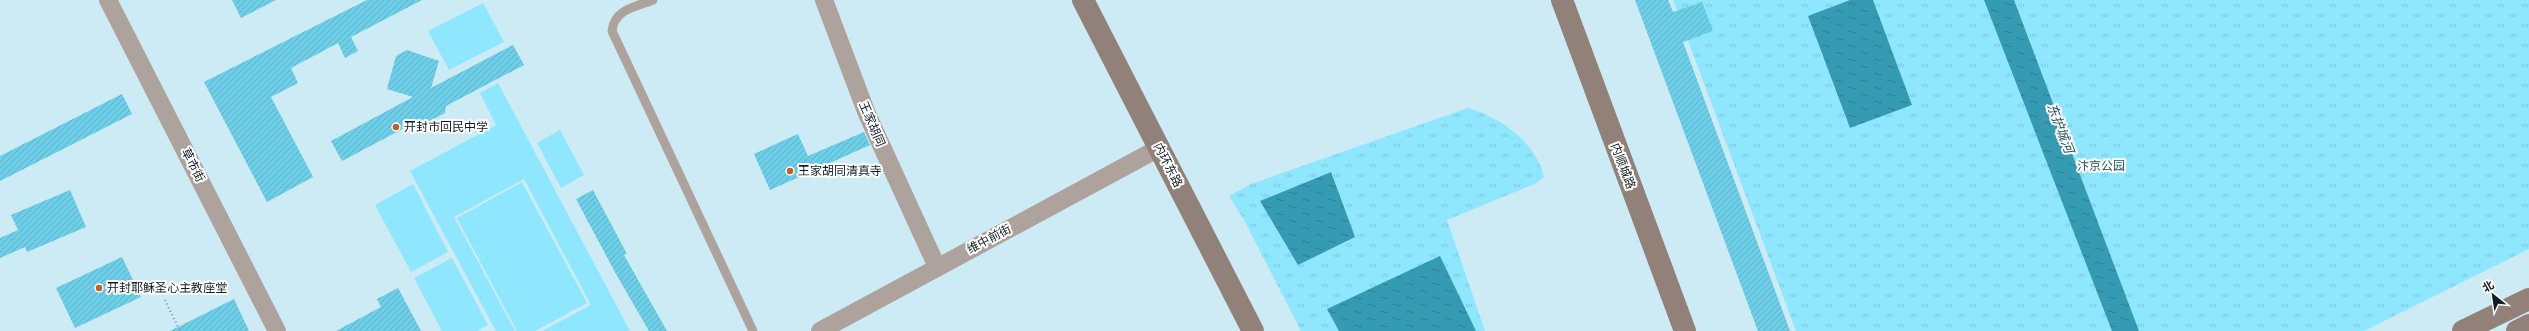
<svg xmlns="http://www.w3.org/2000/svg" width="2529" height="331" font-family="'Open Sans','Noto Sans SC',sans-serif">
<defs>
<pattern id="park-tufts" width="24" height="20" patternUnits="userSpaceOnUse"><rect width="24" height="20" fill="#8fe7ff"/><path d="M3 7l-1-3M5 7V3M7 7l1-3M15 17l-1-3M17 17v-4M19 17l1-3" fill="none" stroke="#7ac6da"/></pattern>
<pattern id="water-ripples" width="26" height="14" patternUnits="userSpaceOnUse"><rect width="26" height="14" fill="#359bb3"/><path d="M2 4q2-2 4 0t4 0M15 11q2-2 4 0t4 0" fill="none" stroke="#2b7e91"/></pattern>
<pattern id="building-hatch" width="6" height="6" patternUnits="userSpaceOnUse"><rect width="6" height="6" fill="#6dcee7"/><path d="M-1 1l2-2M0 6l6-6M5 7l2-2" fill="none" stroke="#5db0c6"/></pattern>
</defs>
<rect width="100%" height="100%" fill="#ccebf4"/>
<path fill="#8fe7ff" d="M483,3L504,42L449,70L428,31Z
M498,83L630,331H542L591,305L524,179L454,217L515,331H496L410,171L496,125L480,93Z
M560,130L584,175L561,188L537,143Z
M522,182L587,303L535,331H517L457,218Z
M413,184L448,252L411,272L375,205Z
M452,258L488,325L477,331H442L414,278Z"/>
<path fill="url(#park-tufts)" d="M1673,0H2529V249L2364,331H1796Z
M1468,108C1500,117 1536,142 1544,177L1537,183L1447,220L1485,331H1301L1244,220L1229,196L1251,184Z"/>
<path fill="url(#water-ripples)" d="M1850,0H1873L1912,105L1850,128L1808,16Z
M1984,0H2014L2139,331H2112Z
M1331,172L1355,237L1298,265L1260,201Z
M1440,256L1476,331H1339L1327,309Z"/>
<path fill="url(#building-hatch)" d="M232,0H276L241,18Z
M367,0H422L351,37L358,51L345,58L338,43L291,68L298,83L271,97L313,177L267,202L204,82Z
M1635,0H1668L1673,12L1702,2L1713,31L1683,42L1790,331H1758Z
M513,45L524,65L446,106L445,113L419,127L414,123L342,161L331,141L413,97L387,89L396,56L407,50L439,61L431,88Z
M122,94L132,114L0,181V156Z
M864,132L870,145L770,190L754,154L798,134L808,156Z
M70,190L86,227L27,252L25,247L0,258V238L18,230L11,215Z
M593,190L627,254L624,255L667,331H649L616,274L576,199Z
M122,257L141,297L75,328L56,288Z
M398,288L421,331H336L381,307L377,299Z
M234,299L249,331H170Z"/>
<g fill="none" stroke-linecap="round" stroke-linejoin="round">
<path stroke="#859da3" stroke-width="2.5" stroke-dasharray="1 3" stroke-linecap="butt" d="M165,300L180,331"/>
<path stroke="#ada29c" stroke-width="9" d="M653,0C636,7 614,9 612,31L753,331"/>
<path stroke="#ada29c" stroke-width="18" d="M108,0L277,331
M824,0L867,114L937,267
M820,331L1159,148"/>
<path stroke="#928179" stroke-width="22" d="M1083,0L1253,331
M1562,0L1685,331
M2463,331L2529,299
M2517,331L2529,325"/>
</g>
<g fill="#c35f28" stroke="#fff" stroke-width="1.5">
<circle cx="396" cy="127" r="4"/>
<circle cx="790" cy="171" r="4"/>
<circle cx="99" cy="288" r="4"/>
</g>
<g text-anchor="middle" stroke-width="4" stroke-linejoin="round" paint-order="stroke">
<g font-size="12" fill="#111d20" stroke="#fff">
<text transform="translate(872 124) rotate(67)" y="4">王家胡同</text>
<text transform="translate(193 165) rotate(63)" y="4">草市街</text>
<text transform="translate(1168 165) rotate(63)" y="4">内环东路</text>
<text transform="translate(1623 166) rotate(69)" y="4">内顺城路</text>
<text transform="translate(989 239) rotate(-28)" y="4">维中前街</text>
</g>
<g font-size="12" fill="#111d20" stroke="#fff" text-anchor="start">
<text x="404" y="131">开封市回民中学</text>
<text x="798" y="175">王家胡同清真寺</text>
<text x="107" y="292">开封耶稣圣心主教座堂</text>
</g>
<g font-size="12" fill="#28535e" stroke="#fff">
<text x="2101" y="170">汴京公园</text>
</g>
<g font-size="13" font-style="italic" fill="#28535e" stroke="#fff">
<text transform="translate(2061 128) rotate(69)" y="5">东护城河</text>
</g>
</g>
<g transform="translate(2493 295) rotate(330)" stroke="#ffffff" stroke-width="3" paint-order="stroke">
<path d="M0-3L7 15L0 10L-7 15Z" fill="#111d20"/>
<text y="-6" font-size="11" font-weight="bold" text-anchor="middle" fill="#111d20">北</text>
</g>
</svg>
